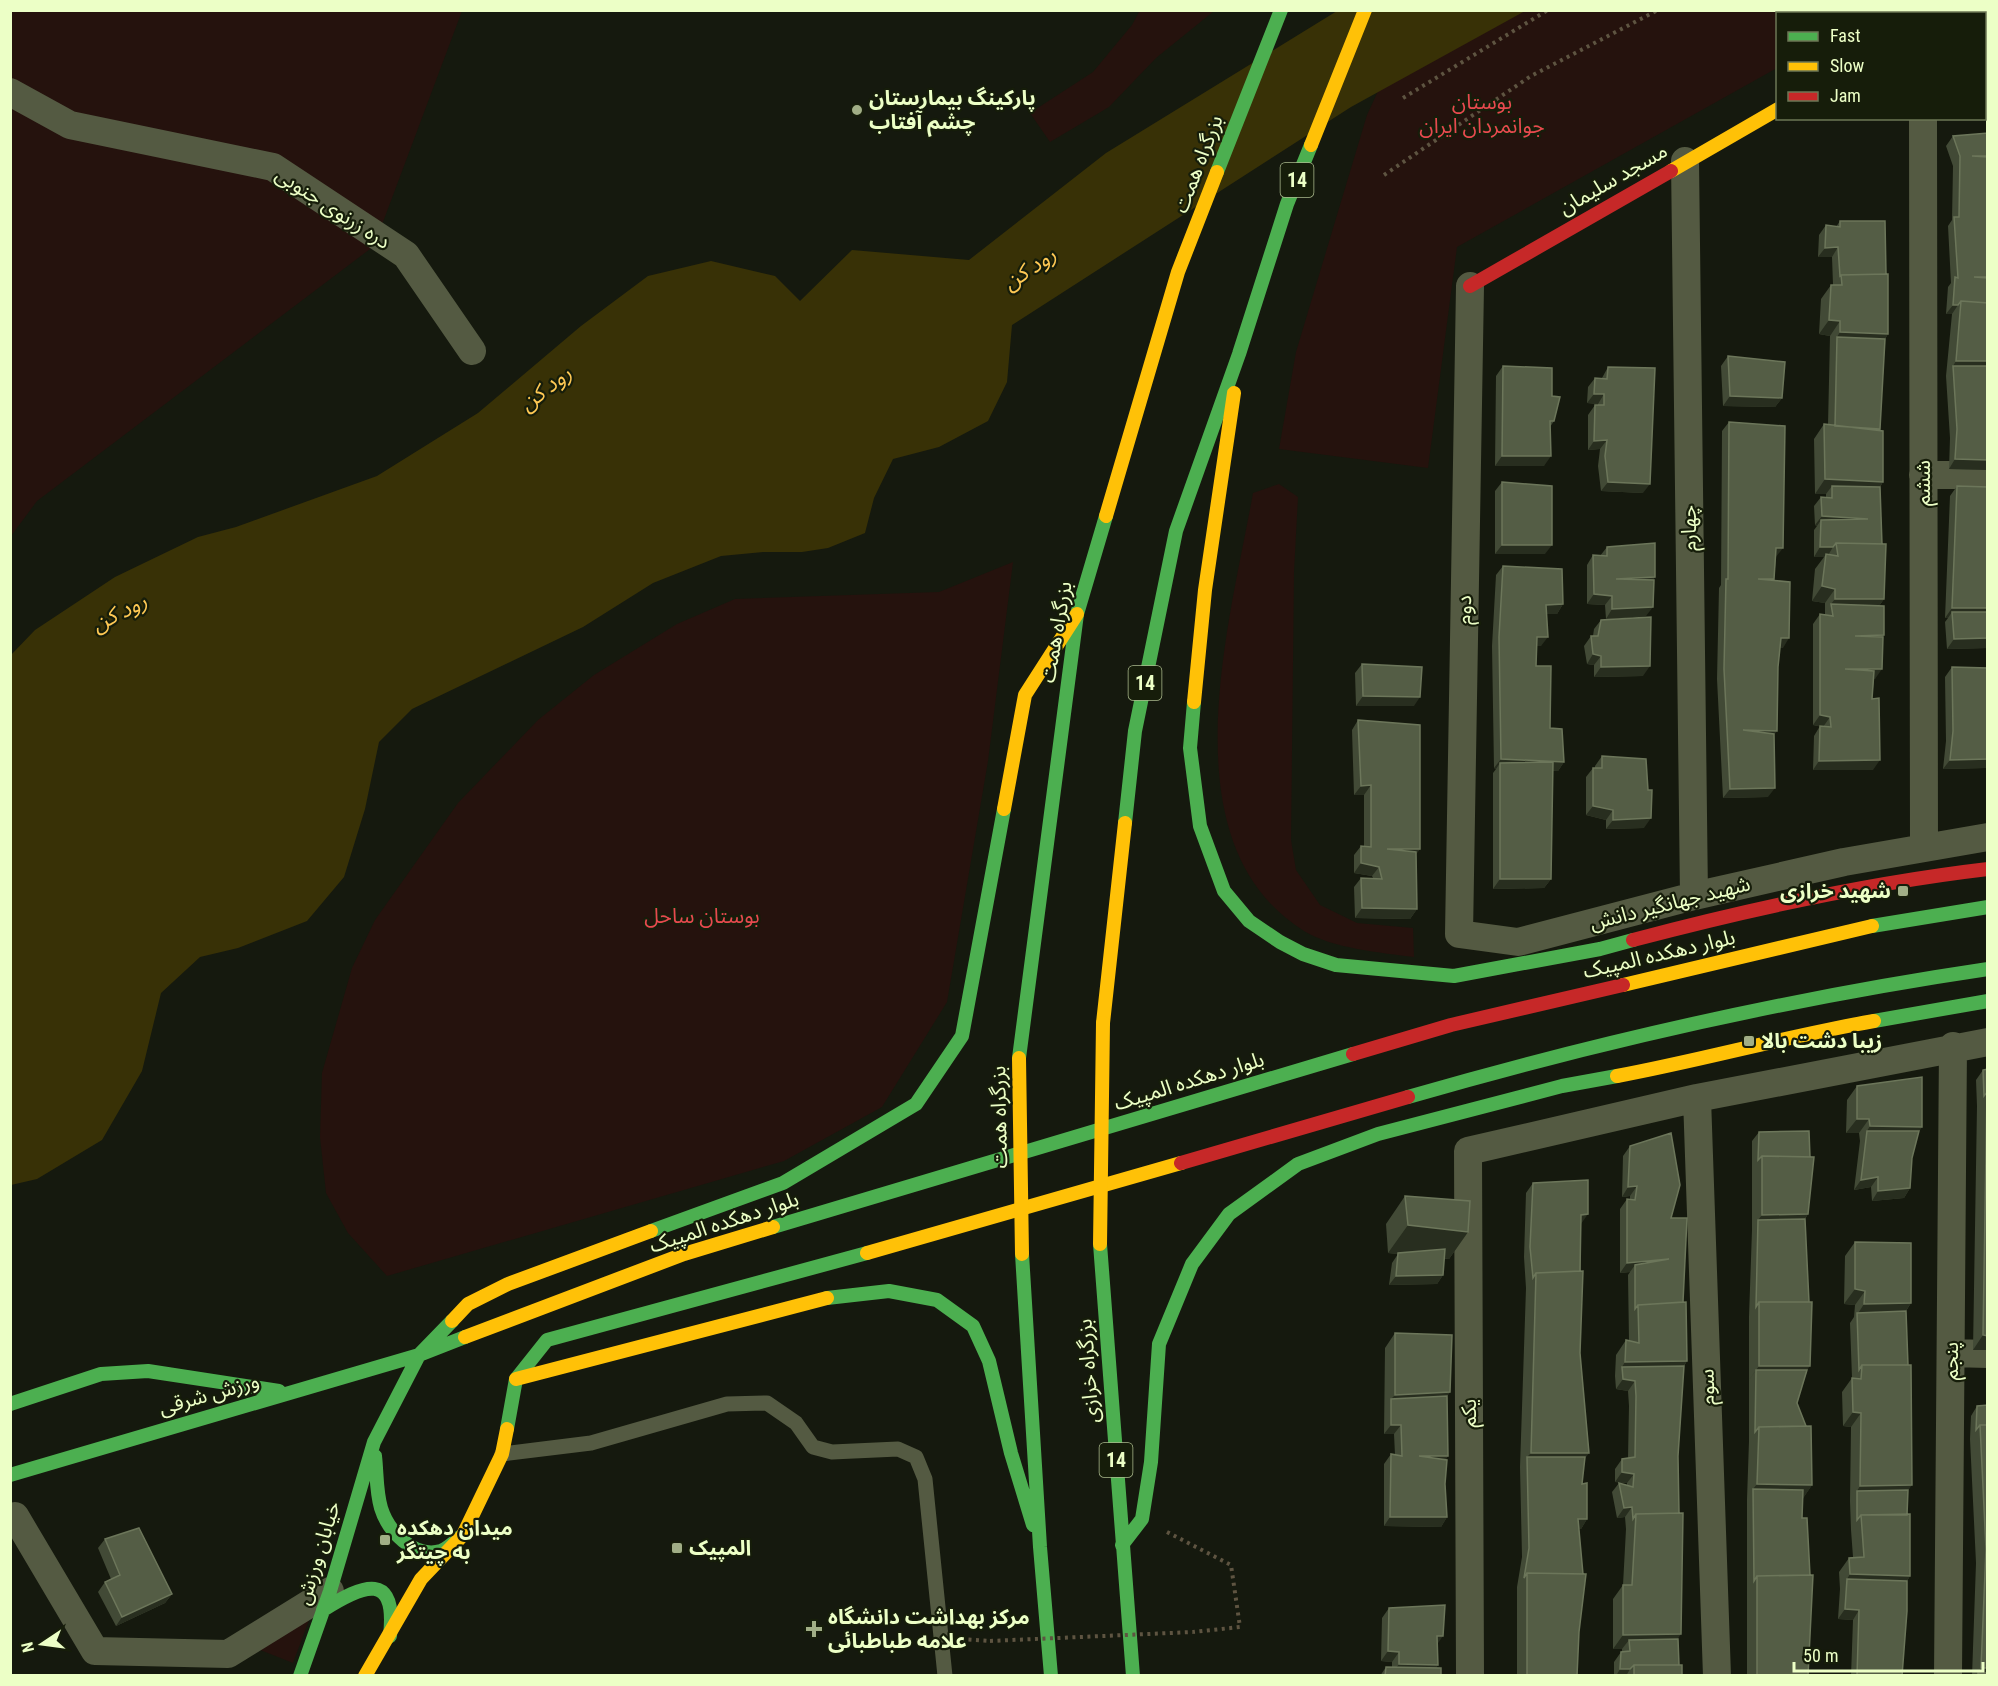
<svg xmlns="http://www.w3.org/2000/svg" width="1998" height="1686" font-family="'Roboto Condensed','Noto Sans Arabic',sans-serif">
<rect width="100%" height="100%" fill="#15190e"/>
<path fill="#25120d" d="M1140,10L1214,11L1156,58L1109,107L1050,142L1030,113L1093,72L1132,25Z
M11,11H462L374,246L37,501L11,536Z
M1415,11H1879L1874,14H1778L1777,68L1457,247L1428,468L1279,449L1296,352L1367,115Z
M1279,484L1298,497L1294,572L1291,840L1296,870L1320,905L1357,923L1413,928L1414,957C1382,953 1331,948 1304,931C1165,844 1230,623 1253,493Z
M1013,562L988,761L947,1002L882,1107L784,1161L387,1276L348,1233L326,1193L320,1137L322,1073L352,968L375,920L458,803L538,720L594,675L677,624L735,599L939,592Z
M312,1612L293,1663L250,1646Z"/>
<path fill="#383106" d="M1337,11H1525L1351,107L1012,325L1007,382L988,421L939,447L893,459L874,498L865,533L828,548L802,552H763L721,556L653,583L583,627L412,709L379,742L365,809L344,877L307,921L238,948L200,957L161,993L142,1071L102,1140L37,1179L11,1185L10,656L35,630L115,577L198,537L236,527L377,476L478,413L581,326L648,276L711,261L775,276L800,301L852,250L969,260L1106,153Z"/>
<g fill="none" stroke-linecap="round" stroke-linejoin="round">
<path stroke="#5e5441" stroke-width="4" stroke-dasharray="3 4.5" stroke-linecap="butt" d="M1403,98L1548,10
M1384,175L1531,76L1658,10
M1167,1532L1231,1565L1240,1627L1193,1632
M961,1639L990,1641"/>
<path stroke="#545a42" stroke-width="15" d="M502,1454L591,1443L727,1404L767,1403L796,1423L813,1447L832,1452L898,1449L916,1457L925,1479L945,1676"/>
<path stroke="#545a42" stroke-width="28" d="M10,92L70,125L273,167L406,255L472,351
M1923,118L1924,848
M1685,161L1694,896
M1470,286L1459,934L1518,942L1694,896L1844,862L1988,837
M1923,475H1988
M1697,1098L1717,1676
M1951,1353L1988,1354
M15,1516L95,1651L228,1654L330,1591
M1470,1676L1468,1151L1697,1098L1988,1042
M1948,1676L1953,1046"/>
<path stroke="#4caf50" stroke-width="14" d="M1217,172L1281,10
M1194,702L1190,748L1200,826L1224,891L1249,921L1280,942L1303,954L1336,965L1454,976L1600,949L1633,940
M1125,823L1135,731L1176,531L1239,354L1287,204L1311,145
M1872,926L1988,907
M1874,1021L1988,1001
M1019,1058L1077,614L1106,516
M1408,1097C1598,1042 1792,998 1988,969
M773,1227L1353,1054
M651,1231L783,1183L916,1104L962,1036L1004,809
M1100,1244L1133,1676
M1022,1254L1040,1547L1051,1676
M827,1298L889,1291L937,1300L973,1326L989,1361L1011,1453L1033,1525
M10,1404L101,1374L148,1371L279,1391
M507,1429L516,1379L547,1340L867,1253
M375,1456C377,1473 376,1491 381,1508C388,1531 414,1559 441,1551C448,1548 454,1542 460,1537
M10,1475L419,1355L465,1337
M1122,1545L1142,1519L1151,1462L1159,1344L1192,1264L1229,1214L1298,1164L1378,1134L1562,1086L1617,1076
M323,1610C364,1584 397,1571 390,1636
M300,1676L330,1591L374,1442L419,1355L452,1321"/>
<path stroke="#ffc107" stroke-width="14" d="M1311,145L1365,10
M1671,171L1778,109
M1106,516L1178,272L1217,172
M1194,702L1205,590L1234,393
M1004,809L1025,695L1077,614
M1623,985L1872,926
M1103,1023L1125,823
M1617,1076C1703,1060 1787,1036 1874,1021
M867,1253L1181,1163
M452,1321L468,1304L508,1284L651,1231
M465,1337L684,1254L773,1227
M516,1379L827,1298
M365,1676L421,1579L463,1535L502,1454L507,1429"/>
<path stroke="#c62828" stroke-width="14" d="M1984,21H1988
M1470,286L1671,171
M1633,940C1750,909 1868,883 1988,869
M1353,1054L1451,1025L1623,985
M1181,1163L1408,1097"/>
<path stroke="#5e5441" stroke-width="4" stroke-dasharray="3 4.5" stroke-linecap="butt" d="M990,1641L1193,1632"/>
<path stroke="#ffc107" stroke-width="14" d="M1019,1058L1022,1254
M1100,1244L1103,1023"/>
</g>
<path fill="#424a36" d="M1988,133V470L1949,469L1950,438L1946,376L1952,314H1946L1948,287L1951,283L1948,226L1952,220L1953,166L1946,146L1953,136Z
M1840,221L1886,274L1888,334L1885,339L1880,429L1879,431L1883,482L1880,487L1884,599L1879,606L1884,635L1883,637L1875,679H1874L1872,699L1873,770H1813L1814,736L1820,726L1823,727L1813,725V624L1820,614L1825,615V603L1812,601L1815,569L1824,557H1814V530L1817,526L1815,525L1814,506L1821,497H1826V494H1815L1814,439L1824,424L1828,425L1830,336L1819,334L1821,299L1831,285H1833L1832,257H1818L1819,235L1826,225L1836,227Z
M1728,356L1782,398L1775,407L1723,406L1721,366Z
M1503,366L1552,396L1554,421L1550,427L1544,466H1495L1496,376Z
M1608,367L1643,493L1601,491L1598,466L1600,449L1588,450V415L1595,405H1598V404L1587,403L1588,387L1595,378H1602Z
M1729,422L1776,557L1774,580L1783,648H1780L1778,667L1774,735L1768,797L1723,798L1717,679L1719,588L1721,585L1722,431Z
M1502,482L1545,554H1495V491Z
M1957,486L1988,487V648L1947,649L1945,622L1948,618H1945L1950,496Z
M1607,547L1655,577L1653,580L1646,616L1606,619L1605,605L1587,604V565L1593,555L1600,556Z
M1503,566L1563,604L1557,614H1547L1541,646H1537L1536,666L1550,728L1564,762L1558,771H1552L1551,879L1544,888L1493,889V773L1496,769L1494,768L1492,646L1496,575Z
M1601,620L1643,676L1594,677V665L1587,664L1584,646L1591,636H1593L1594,629Z
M1362,664L1414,706H1356L1355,673Z
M1952,667L1988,668V765L1985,768L1943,769L1946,741L1945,677Z
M1358,720L1420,849L1416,854L1417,909L1410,919L1355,918L1354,887L1361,878H1373L1372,876L1354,873V855L1361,846H1364V795H1354L1352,730Z
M1602,756L1644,828L1606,829V820L1586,815V777L1593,768H1595V766Z
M1988,1069V1350H1973L1977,1106L1976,1080L1983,1070Z
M1857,1086L1922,1127L1919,1131L1912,1158L1910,1188L1904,1198L1872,1201L1871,1187L1854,1190L1860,1141L1859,1133H1846L1847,1100Z
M1759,1132L1808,1214L1805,1219L1807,1371L1797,1403L1812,1485L1803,1498L1802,1518L1808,1676H1747V1499L1749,1441V1317L1752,1230V1141Z
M1630,1146L1671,1218L1683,1302L1687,1361L1684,1366L1678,1456V1639L1679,1665L1682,1676H1614V1662L1621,1652H1622V1649H1613V1599L1623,1585L1626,1529L1625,1517L1617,1518L1612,1492L1619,1483L1627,1485V1483L1615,1482V1469L1622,1459L1628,1458L1629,1406L1628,1391L1616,1389L1615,1376L1616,1355L1626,1340L1629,1341L1628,1275L1630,1272L1620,1273V1209L1627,1199H1630V1196L1622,1197L1623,1156Z
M1533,1183L1581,1224L1580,1353L1589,1453L1585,1457L1582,1484L1587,1519L1581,1529H1579V1632L1577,1676H1517V1587L1522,1557L1520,1467L1526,1288L1524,1257L1526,1193Z
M1405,1196L1468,1232L1449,1259H1444L1443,1275L1437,1284L1389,1285L1392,1263L1398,1254L1388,1253L1386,1224Z
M1855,1242L1911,1303L1906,1311L1908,1490L1907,1515L1910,1576L1907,1581L1902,1676H1851L1853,1620L1838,1619L1840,1589L1839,1572L1849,1558L1853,1557L1851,1530L1850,1501L1851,1427L1843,1426L1842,1392L1852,1378L1850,1323L1854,1317L1855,1305L1844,1304L1845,1256Z
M1395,1333L1450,1392L1447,1396L1448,1456L1445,1460V1484L1447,1517L1441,1527L1384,1526V1464L1391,1454L1395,1455L1394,1434H1384L1385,1348Z
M1988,1405V1676H1972L1976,1563L1970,1439L1971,1416L1977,1406Z
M105,1539L172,1594L165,1603L116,1626L98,1592L105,1582L111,1579L98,1548Z
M1389,1608L1438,1644V1665L1436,1668L1441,1676H1380L1386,1667L1392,1668V1662L1381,1661L1382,1618Z"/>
<path fill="#282e1f" d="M1838,247L1832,257H1818L1825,248Z
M1953,305H1958L1952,314H1946Z
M1829,320L1840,321L1830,336L1819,334Z
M1840,332L1888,334L1878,349L1837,337Z
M1956,361H1988V376L1953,366Z
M1594,394H1604L1598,404L1587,403Z
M1730,396L1782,398L1775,407L1723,406Z
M1607,440L1600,449L1588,450L1594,441Z
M1502,456H1551L1544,466H1495Z
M1955,459L1988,460V470L1949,469Z
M1825,479L1883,482L1873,496L1832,486L1826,494H1815Z
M1608,482L1650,484L1643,493L1601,491Z
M1822,516L1868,519L1821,520L1817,526L1815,525Z
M1502,545H1552L1545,554H1495Z
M1820,547H1833L1827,557L1826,554L1824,557H1814Z
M1776,548H1783L1776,557Z
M1655,577L1648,587L1616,579Z
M1822,586L1835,589L1825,603L1812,601Z
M1594,594L1612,596L1605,605L1587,604Z
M1835,599H1884L1874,613L1831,604Z
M1563,604L1557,614H1540L1546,605Z
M1653,607L1646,616L1606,619L1612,609Z
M1952,608H1988V618L1952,612L1948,618H1945Z
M1537,637H1548L1541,646H1530Z
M1781,638H1789L1783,648H1774Z
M1988,638V648L1947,649L1954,639Z
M1593,654L1601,656L1594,665L1587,664Z
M1650,666L1643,676L1594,677L1601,667Z
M1845,669H1882L1875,679H1838Z
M1363,696L1420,697L1414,706H1356Z
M1820,715L1830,717L1823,727L1813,725Z
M1743,730L1777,731L1770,741Z
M1501,759L1564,762L1558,771L1500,769V763L1496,769L1494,768Z
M1988,759V765L1985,768L1943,769L1950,760Z
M1880,760L1873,770H1813L1819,761Z
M1371,785L1364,795H1354L1361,786Z
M1775,788L1768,797L1723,798L1730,789Z
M1593,806L1613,810L1606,820L1586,815Z
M1651,818L1644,828L1606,829L1613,820Z
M1387,849H1420L1413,858Z
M1361,863L1379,867L1372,876L1354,873Z
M1500,879H1551L1544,888L1493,889Z
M1362,908L1417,909L1410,919L1355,918Z
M1857,1119H1869L1859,1133H1846Z
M1870,1126L1922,1127L1912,1141L1867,1131Z
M1878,1177L1871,1187L1854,1190L1861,1180Z
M1637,1186L1630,1196L1622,1197L1628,1187Z
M1910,1188L1904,1198L1872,1201L1878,1191Z
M1588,1214L1581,1224V1215Z
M1808,1214L1798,1228L1758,1220L1762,1215Z
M1408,1225L1468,1232L1449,1259L1388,1253Z
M1669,1259L1635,1265L1630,1272L1620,1273L1627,1263Z
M1443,1275L1437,1284L1389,1285L1396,1276Z
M1855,1289L1865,1291L1855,1305L1844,1304Z
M1911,1303L1901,1318L1857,1315L1864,1304Z
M1983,1335L1988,1336V1350H1973Z
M1687,1361L1677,1375L1622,1367L1625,1362Z
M1759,1366H1810L1800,1380L1756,1370L1749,1380Z
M1623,1379L1635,1381L1628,1391L1616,1389Z
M1450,1392L1440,1406L1391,1399L1395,1395Z
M1853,1412L1861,1413L1851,1427L1843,1426Z
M1391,1425H1401L1394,1434H1384Z
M1531,1453H1589L1579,1467L1527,1457Z
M1419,1456H1448L1441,1466Z
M1622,1472L1634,1474L1627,1483L1615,1482Z
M1757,1484L1812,1485L1802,1500L1753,1489Z
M1912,1485L1902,1499L1857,1491L1860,1486Z
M1632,1507L1625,1517L1617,1518L1624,1508Z
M1390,1517H1447L1441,1527L1384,1526Z
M1578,1519H1587L1581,1529H1572Z
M1850,1574L1910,1576L1900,1591L1847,1579Z
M172,1594L165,1603L116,1626L122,1617Z
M1845,1609L1859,1610L1853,1620L1838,1619Z
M1681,1634L1671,1649L1629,1640L1622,1649H1613L1623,1635Z
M1437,1636H1443L1436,1646Z
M1388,1651L1399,1652L1392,1662L1381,1661Z
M1399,1664L1438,1665L1432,1674H1392Z
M1981,1668H1988V1676L1978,1673Z
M1620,1669H1630L1626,1676H1616Z"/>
<path fill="#545d45" stroke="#6c765a" stroke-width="1.5" d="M1988,133V156H1972L1988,157V188H1986H1988V248H1986H1988V277H1974L1988,278V303L1961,301L1958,305H1953L1955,277L1958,278L1954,217H1959L1960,156L1953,136Z
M1840,221H1885L1886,274L1841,275L1840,276L1838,247L1825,248L1826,225L1840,227Z
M1888,274V334L1840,332V321L1829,320L1831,285H1842L1841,275Z
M1961,301L1988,303V361H1956Z
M1837,337L1885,339L1880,429L1835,426Z
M1728,356L1785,362L1782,398L1730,396Z
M1503,366L1552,368V396L1560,397L1554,421H1550L1551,456H1502Z
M1953,366H1988V460L1955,459L1957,429Z
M1608,367L1655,368L1650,484L1608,482L1605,456L1607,440L1594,441L1595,405H1604V394H1594L1595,378L1607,379Z
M1729,422L1785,426L1783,548H1776L1774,579H1758L1790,582L1789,638H1781L1778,667L1777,731L1743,730L1774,734L1775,788L1730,789L1724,669L1726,579H1728Z
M1824,424L1883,431V482L1825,479Z
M1502,482L1552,486V545H1502Z
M1832,486L1880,487L1882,544L1836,543L1833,547H1820L1821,520L1868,519L1822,516L1821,497L1832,498Z
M1957,486L1988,487V608H1952Z
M1655,543V577L1616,579L1654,580L1653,607L1612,609V596L1594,594L1593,555L1607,556V547Z
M1836,543L1886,544L1884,599H1835V589L1822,586L1826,554L1838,556Z
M1503,566L1562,569L1563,604L1546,605L1548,637H1537L1536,666H1551L1550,728L1562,729L1564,762L1501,759L1499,637Z
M1831,604L1884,606V635L1855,636L1883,637L1882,669H1845L1874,671L1872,699L1879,698L1880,760L1819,761L1820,726L1831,727L1830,717L1820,715V614L1833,616Z
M1952,612H1988V638L1954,639Z
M1651,617L1650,666L1601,667V656L1593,654L1591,636H1598L1601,620Z
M1362,664L1422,667L1420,697L1363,696Z
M1952,667L1988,668V759L1950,760L1953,731Z
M1358,720L1420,725V849H1387L1416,852L1417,909L1362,908L1361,878L1382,879L1379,867L1361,863V846L1371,847V785L1361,786Z
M1602,756L1646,759L1648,790H1652L1651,818L1613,820V810L1593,806V768H1602Z
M1553,762L1551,879H1500V763Z
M1988,1069V1091L1984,1096L1983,1070Z
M1922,1077V1127L1870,1126L1869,1119H1857V1086Z
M1987,1091H1988V1336L1983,1335Z
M1809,1131L1810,1157L1762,1156L1758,1160L1759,1132Z
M1867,1131H1919L1912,1158L1910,1188L1878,1191V1177L1861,1180Z
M1671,1133L1680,1185L1671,1218H1687L1683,1302L1638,1305L1635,1309V1265L1669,1259L1627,1263V1199L1635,1200L1637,1186L1628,1187L1630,1146Z
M1762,1156L1814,1157L1808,1214L1762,1215Z
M1588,1180V1214L1581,1215L1580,1271L1536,1273L1533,1278L1530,1247L1533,1183Z
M1405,1196L1470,1201L1468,1232L1408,1225Z
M1805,1219L1809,1302H1759L1756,1307L1758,1220Z
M1855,1242L1911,1243V1303L1864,1304L1865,1291L1855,1289Z
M1445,1249L1443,1275L1396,1276L1398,1253Z
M1583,1271L1580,1353L1589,1453H1531L1536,1273Z
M1686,1302L1687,1361L1625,1362L1626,1340L1639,1343L1638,1305Z
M1759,1302H1812L1810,1366H1759Z
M1906,1311L1908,1365H1862L1859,1370L1857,1313Z
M1395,1333L1452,1335L1450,1392L1395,1395Z
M1862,1365H1911L1912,1485L1860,1486L1861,1413L1853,1412L1852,1378L1861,1379Z
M1684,1366L1678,1456L1679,1513L1636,1514L1633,1519L1632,1507L1624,1508L1619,1483L1633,1487L1634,1474L1622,1472V1459L1635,1457L1636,1396L1635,1381L1623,1379L1622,1367Z
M1756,1370H1807L1797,1403L1806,1426L1759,1427L1755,1432Z
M1447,1396L1448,1456H1419L1447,1460L1445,1484L1447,1517H1390L1391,1454L1402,1456L1401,1425H1391V1399Z
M1988,1405V1425H1980L1976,1430L1977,1406Z
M1980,1425H1988V1668H1981L1986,1549Z
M1811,1426L1812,1485L1757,1484L1759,1427Z
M1527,1457H1585L1582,1484L1587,1483V1519H1578L1583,1574L1527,1573L1524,1578L1529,1548Z
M1753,1489L1803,1490L1802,1518H1807L1810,1575L1757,1576L1754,1581Z
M1908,1490L1907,1515H1861L1857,1520V1491Z
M1683,1513L1681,1634L1623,1635V1585H1632L1636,1514Z
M1910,1514V1576L1850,1574L1849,1558L1864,1557L1861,1515Z
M139,1528L172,1594L122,1617L105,1582L120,1575L105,1539Z
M1527,1573L1586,1574L1579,1632L1577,1676H1527Z
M1813,1575L1808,1676H1757V1576Z
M1847,1579L1907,1581V1611L1902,1676H1857L1859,1610L1845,1609Z
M1445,1605L1443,1636H1437L1438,1665L1399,1664V1652L1388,1651L1389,1608Z
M1678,1639L1679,1665H1634L1630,1669H1620L1621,1652L1630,1651L1629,1640Z
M1634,1665H1682V1676H1634Z
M1386,1667L1441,1668V1676H1385Z
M1978,1673H1988V1676H1978Z"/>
<g fill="#a1ae86" stroke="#161d0a" stroke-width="2">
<circle cx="857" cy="110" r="6"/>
<rect x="1897" y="885" width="12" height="12" rx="3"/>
<rect x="1743" y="1035" width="12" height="12" rx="3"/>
<rect x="379" y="1534" width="12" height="12" rx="3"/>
<rect x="671" y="1542" width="12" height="12" rx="3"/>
<path d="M811 1620h6v6h6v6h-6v6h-6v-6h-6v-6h6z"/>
</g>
<g text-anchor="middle" stroke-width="4.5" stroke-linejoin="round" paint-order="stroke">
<g fill="#161d0a" stroke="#acbb8e" stroke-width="1.5">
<rect x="1280.5" y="163" width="33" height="34" rx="4.5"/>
<rect x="1128.5" y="666" width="33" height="34" rx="4.5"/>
<rect x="1099.5" y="1443" width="33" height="34" rx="4.5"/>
</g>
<g font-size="20" font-weight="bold" fill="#ecffc6">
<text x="1297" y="187">14</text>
<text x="1145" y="690">14</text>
<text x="1116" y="1467">14</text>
</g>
<g font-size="21" font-weight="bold" fill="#ecffc6" stroke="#161d0a" text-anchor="start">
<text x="869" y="105">پاركينگ بيمارستان<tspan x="869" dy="24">چشم آفتاب</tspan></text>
<text x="1891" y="898" text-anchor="end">شهید خرازی</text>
<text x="1761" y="1048">زیبا دشت بالا</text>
<text x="397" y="1535">میدان دهکده<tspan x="397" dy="24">به چیتگر</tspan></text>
<text x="689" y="1555">المپیک</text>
<text x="828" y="1624">مرکز بهداشت دانشگاه<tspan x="828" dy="24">علامه طباطبائی</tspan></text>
</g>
<g font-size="21" fill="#e74a4f" stroke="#161d0a">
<text x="1482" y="109">بوستان<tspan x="1482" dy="24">جوانمردان ایران</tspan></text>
<text x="702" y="923">بوستان ساحل</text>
</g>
<g font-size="21" fill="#ecffc6" stroke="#161d0a">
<text transform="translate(1198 164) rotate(-69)" y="7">بزرگراه همت</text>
<text transform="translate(1613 179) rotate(-30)" y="7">مسجد سلیمان</text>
<text transform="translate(333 208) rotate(33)" y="7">دره زرنوی جنوبی</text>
<text transform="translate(1923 483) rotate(-90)" y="7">ششم</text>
<text transform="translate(1689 528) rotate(-91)" y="7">چهارم</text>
<text transform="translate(1464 610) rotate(-89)" y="7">دوم</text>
<text transform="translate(1056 632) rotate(-80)" y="7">بزرگراه همت</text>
<text transform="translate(1670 903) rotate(-14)" y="7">شهید جهانگیر دانش</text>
<text transform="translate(1659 954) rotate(-13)" y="7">بلوار دهکده المپیک</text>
<text transform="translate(1189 1081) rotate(-17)" y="7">بلوار دهکده المپیک</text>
<text transform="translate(999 1117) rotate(-91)" y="7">بزرگراه همت</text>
<text transform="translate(724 1222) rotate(-18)" y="7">بلوار دهکده المپیک</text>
<text transform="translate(1951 1361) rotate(-90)" y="7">پنجم</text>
<text transform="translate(1088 1371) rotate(-94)" y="7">بزرگراه خرازی</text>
<text transform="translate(1707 1387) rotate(-92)" y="7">سوم</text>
<text transform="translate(209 1394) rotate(-16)" y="7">ورزش شرقی</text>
<text transform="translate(1469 1413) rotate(-90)" y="7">یکم</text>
<text transform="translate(318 1553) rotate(-73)" y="7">خیابان ورزش</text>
</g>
<g font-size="22" font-style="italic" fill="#ffc954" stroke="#161d0a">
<text transform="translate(1029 268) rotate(-34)" y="8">رود کن</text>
<text transform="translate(545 388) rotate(-38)" y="8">رود کن</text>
<text transform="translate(119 612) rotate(-27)" y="8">رود کن</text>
</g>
</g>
<rect width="1998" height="1686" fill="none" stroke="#ecffc6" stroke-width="24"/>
<rect x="1776" y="12" width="210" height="108" fill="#161d0a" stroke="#6c7755" stroke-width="1.5"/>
<rect x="1788" y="32" width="30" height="9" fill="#4caf50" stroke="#6c7755" stroke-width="1.5"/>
<text x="1830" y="42" font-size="18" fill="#ecffc6">Fast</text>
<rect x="1788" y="62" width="30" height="9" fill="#ffc107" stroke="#6c7755" stroke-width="1.5"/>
<text x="1830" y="72" font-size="18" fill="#ecffc6">Slow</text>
<rect x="1788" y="92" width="30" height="9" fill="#c62828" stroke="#6c7755" stroke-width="1.5"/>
<text x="1830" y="102" font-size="18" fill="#ecffc6">Jam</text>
<g transform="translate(42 1644) rotate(257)" stroke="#161d0a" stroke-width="4.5" paint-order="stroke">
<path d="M0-4.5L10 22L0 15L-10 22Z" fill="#ecffc6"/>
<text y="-9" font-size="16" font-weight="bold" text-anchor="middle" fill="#ecffc6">N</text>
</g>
<path d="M1794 1662v9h189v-9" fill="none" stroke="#ecffc6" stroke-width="3"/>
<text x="1803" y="1662" font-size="18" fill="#ecffc6" stroke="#161d0a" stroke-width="4.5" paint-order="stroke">50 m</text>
</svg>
